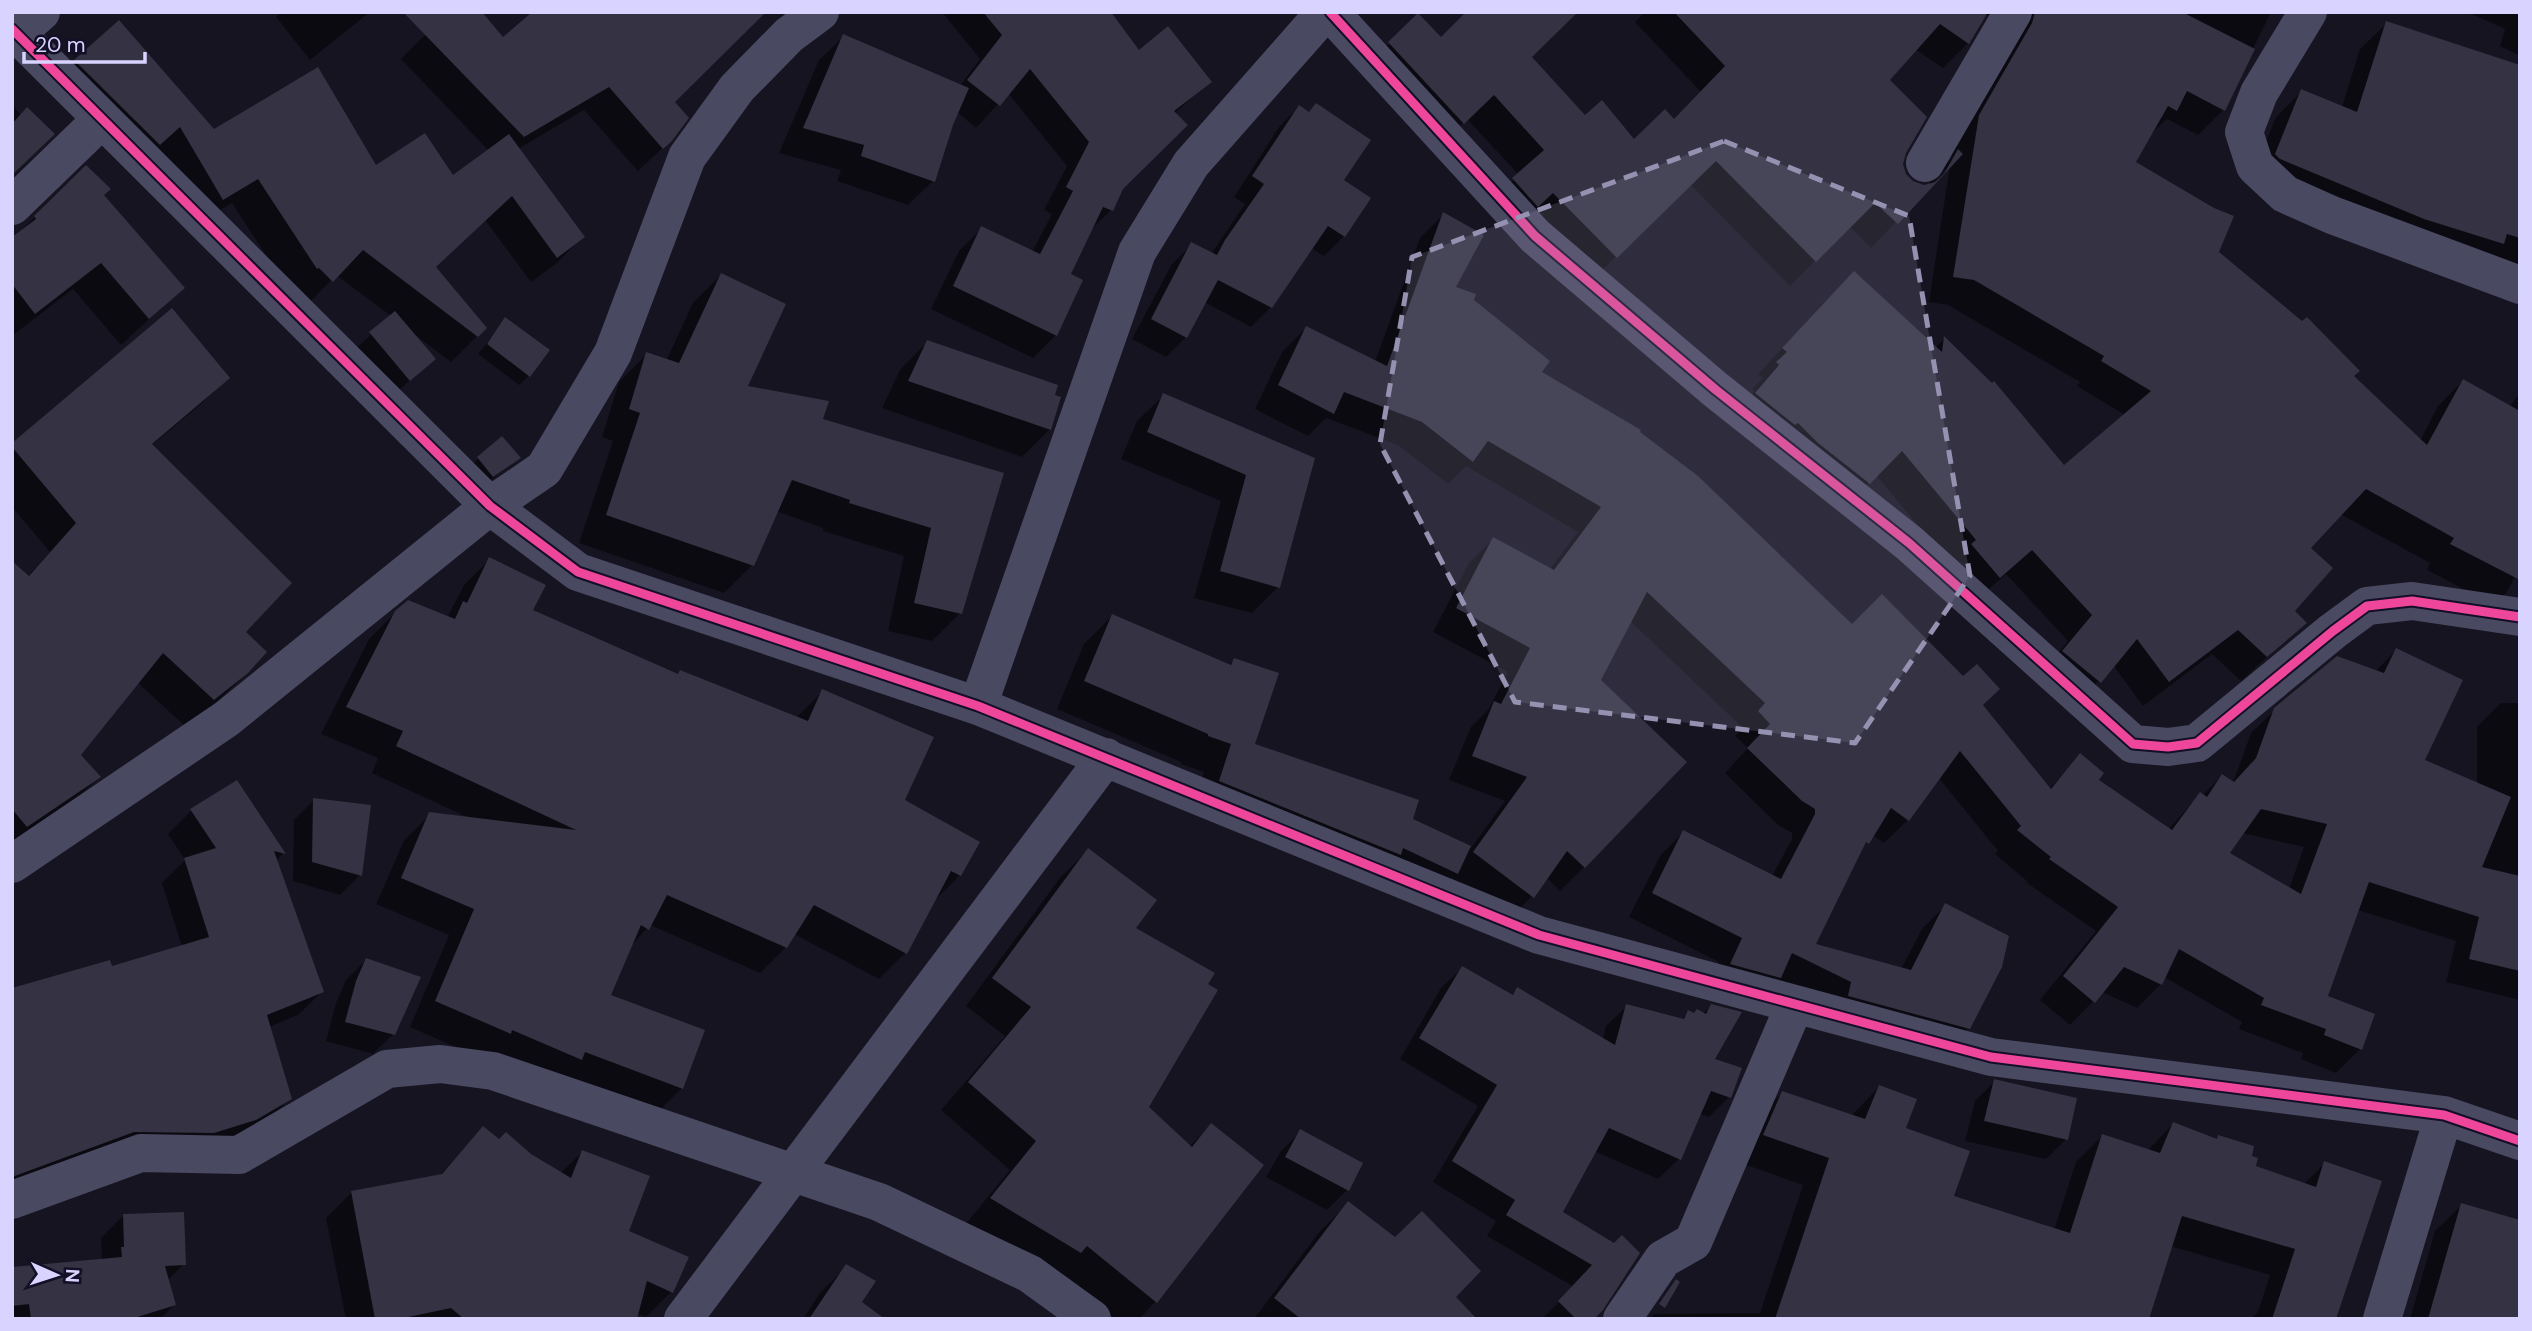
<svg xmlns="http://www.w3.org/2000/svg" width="2532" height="1331" font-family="'DM Sans',sans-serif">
<rect width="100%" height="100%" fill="#161421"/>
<path fill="#0007" fill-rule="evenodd" d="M281,12H370L310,60L276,17Z
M448,12L502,39L673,102L670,141L638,171L584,110L518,149L582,237L557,263L531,282L485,220L435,268L485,328L451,362L415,335L434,359L389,399L351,353L391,316L336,275L306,306L291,294L232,203L197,224L50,87L119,23L214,131L375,168L452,178L489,151L401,59Z
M942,12H1109L1138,53L1209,82L1174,114L1122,189L1111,210L1089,232L1068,275L1081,281L1056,335L1033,358L931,309L959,251L982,228L1032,252L1052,214L1044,210L1067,166L1008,93L976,128L957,112L933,181L908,205L837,181L841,170L779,153L819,60L844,36L960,86L980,59Z
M1645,12H2271L2223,110L2198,135L2167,119L2150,135L2134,163L2217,252L2420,441L2438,406L2463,381L2509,407L2520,393V566L2507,592L2481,618L2475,595L2427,570L2430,563L2340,514L2308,548L2293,611L2304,623L2241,681L2212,654L2143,706L2113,665L2074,707L2039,677L2068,641L2006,574L1974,602L1952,566L1876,475L1843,508L1731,419L1755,391L1752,389L1763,378L1758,374L1829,298L1935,348L1944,339L2064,467L2125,415L2077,386L2080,382L1948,305L1929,302L1950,165L1871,248L1849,226L1790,286L1690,184L1590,282L1488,205L1519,175L1467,119L1438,147L1364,69L1418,15L1441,39L1530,58L1585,117L1634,141L1673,121L1701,92L1635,22ZM1988,15L1999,18L1954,141L1951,159L1934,176L1928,186L1913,183L1905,175L1901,164L1904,152L1887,80L1915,49L1943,68L1968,43L1984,16Z
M2467,12H2520V56L2500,46L2505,29Z
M2387,23L2520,67V272L2250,181L2276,117L2302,91L2342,107L2360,49Z
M12,105L21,115L12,174Z
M1316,105L1342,181L1368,198L1344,236L1324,256L1311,248L1271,307L1251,327L1204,302L1186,337L1166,357L1132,339L1172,264L1192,244L1211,254L1245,204L1234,197L1279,127L1299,107L1308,113Z
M86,167L102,195L183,288L121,345L73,289L12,336V239Z
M1444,214L1454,288L1472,301L1540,372L1638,432L1852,626L1981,706L2049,789L2080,756L2096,780L2168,830L2200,794L2202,796L2222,776L2233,783L2251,733L2276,709L2375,672L2396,650L2422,761L2477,785V727L2501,703H2520V1000L2446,982L2456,941L2358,910L2326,997L2360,1049L2336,1073L2301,1059L2303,1053L2239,1029L2242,1022L2164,977L2161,984L2137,1008L2102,992L2070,1025L2040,1000L2096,931L2027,883L2028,882L1995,854L1998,851L1938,777L1908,820L1884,843L1872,835L1859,851L1813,945L1901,969L1922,929L1946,905L1968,1028L1944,1052L1707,988L1719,962L1629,917L1660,856L1683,832L1772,876L1792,839V833L1778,825L1725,773L1748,748L1735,736L1743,728L1630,621L1599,680L1584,867L1560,891L1546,877L1532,896L1508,920L1452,878L1429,901L1192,809L1204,772L1181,764V762L1057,709L1084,644L1112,616L1229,665L1234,660L1253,745L1411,820L1471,848L1505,801L1449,780L1471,727L1488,710L1508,672L1433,632L1469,563L1493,539L1550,569L1578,532L1466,466L1448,484L1398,445L1326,418L1308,436L1255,409L1282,352L1306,328L1375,362L1420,238ZM2242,833L2304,847L2289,889L2228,854Z
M721,275L745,387L821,420L1002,474L960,613L932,641L888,631L904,556L823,531V528L776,511L752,565L724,593L579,543L613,441L602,437L619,382L647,354L666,361L693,303Z
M506,320L529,376L519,385L478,354Z
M927,342L1050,429L1022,457L882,408L900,370Z
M227,378L200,405L151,446L243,632L247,672L218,701L186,727L137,682L79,755L99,777L71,804L12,845V564L27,577L50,552L12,507V445Z
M1164,395L1313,459L1278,587L1252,613L1194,598L1221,501L1121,459L1137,421Z
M502,438L519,458L483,486L468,468Z
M490,559L531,611L677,675L796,718L823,691L960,875L934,901L905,953L879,979L794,934L786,947L760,973L650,925L630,947L608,996L702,1031L681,1089L655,1115L483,1059L410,1027L449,935L376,904L404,841L430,814L469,818L372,773L378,758L321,734L369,639L396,612L447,618L464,585Z
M236,782L283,854L276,861L322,992L298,1015L269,1027L290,1098L267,1122L230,1143L12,1191V989L110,968L182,947L162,883L185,860L168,834L191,811Z
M314,800L360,875L340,895L293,881L294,820Z
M1088,850L1147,1108L1189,1147L1211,1125L1156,1301L1139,1319H1115L1058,1273L964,1226L1010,1170L941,1110L1005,1036L966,1006L1060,878Z
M366,960L393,1034L373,1054L326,1041L336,1003L346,980Z
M1462,968L1511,996L1518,989L1603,1039L1606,1026L1627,1006L1681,1020L1689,1012L1703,1014L1711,1006L1713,1060L1729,1097L1709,1117L1699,1114L1679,1159L1658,1179L1594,1151L1561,1213L1614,1245L1592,1319H1542L1574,1287L1487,1236L1496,1221L1433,1182L1478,1106L1400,1059L1441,988Z
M1995,1081L2066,1139L2046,1159L1965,1141L1975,1101Z
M1879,1087L1903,1129L1952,1197L2054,1230L2076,1162L2102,1136L2147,1151L2173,1124L2249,1158L2254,1167L2303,1185L2325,1163L2333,1319H2251L2258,1312L2270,1275L2170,1246L2147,1319H1649L1654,1314L1760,1313L1803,1185L1738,1162L1756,1119L1782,1093L1851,1116Z
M483,1128L499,1141L530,1155L560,1174L582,1152L627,1232L671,1292L646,1317L636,1313L635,1319H346L326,1218L352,1192L439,1176Z
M1301,1131L1361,1164L1347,1190L1327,1210L1266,1177L1281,1151Z
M1348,1204L1453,1297L1475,1319H1254L1320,1231Z
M2462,1205L2520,1319H2410L2435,1231Z
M123,1216L184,1264L167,1281L174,1305L160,1319H12V1269L102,1261L101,1238Z
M847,1266L859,1304L881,1319H803L820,1293Z"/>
<path fill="#343243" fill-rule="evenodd" d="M403,12H482L503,37L532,12H766L675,102L689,118L671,142L663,149L609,87L524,137Z
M983,12H1111L1139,50L1168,26L1212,82L1174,111L1188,125L1123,189L1113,211L1103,207L1071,274L1083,280L1057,336L953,286L981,226L1040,254L1073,191L1066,187L1089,142L1030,69L1000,106L967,80L1002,35Z
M1466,12H1578L1532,57L1585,115L1602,100L1634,139L1665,109L1674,119L1725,66L1674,12H1988L1969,44L1940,24L1890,80L1927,117L1906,153L1903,164L1906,174L1913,181L1924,185L1935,182L1944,174L1958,149L1963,154L1898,224L1875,203L1816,262L1716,161L1617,258L1553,193L1538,207L1512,178L1544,150L1494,95L1464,124L1388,42L1418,13L1441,37Z
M2035,12H2182L2255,49L2225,111L2187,91L2177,111L2168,106L2136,162L2214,208L2234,216L2219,252L2302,321L2307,317L2360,371L2354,376L2427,445L2463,379L2520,411V580L2450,544L2454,538L2366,489L2311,548L2333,568L2295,611L2307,623L2267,657L2238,630L2169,682L2137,639L2101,683L2062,651L2092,615L2032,550L2000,578L1971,544L1976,540L1902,451L1870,484L1818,443L1798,423L1795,425L1755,393L1779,365L1776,362L1787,352L1782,348L1854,271L1942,352L1944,336L1992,383L1994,381L2064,465L2151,391L2101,361L2104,356L1974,280L1953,277L1979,115L2032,23Z
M119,20L214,129L318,67L376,165L425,133L453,175L509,134L585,237L557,258L512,196L436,267L487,328L478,337L363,250L333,282L319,268L317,269L258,179L223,200L180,127L160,145L74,60Z
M2386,21L2520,65V238L2507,234L2504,244L2424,219L2280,159L2275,154L2301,89L2357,112Z
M843,34L969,88L953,125L935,182L861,156L864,145L803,128Z
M1316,103L1371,140L1344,180L1371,198L1345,237L1328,226L1272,308L1218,280L1187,338L1151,319L1191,242L1217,255L1225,240L1264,184L1252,176L1299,105L1309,112Z
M27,107L55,134L12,175V124Z
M86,165L111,189L104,195L185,288L149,319L101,263L35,314L12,284V237L36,219L34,216Z
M1443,212L1484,235L1456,287L1476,294L1474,300L1550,361L1542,372L1641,430L1640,432L1698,476L1852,624L1882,594L1963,676L1977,664L2000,689L1983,705L2051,789L2080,753L2104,773L2099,780L2172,830L2200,792L2207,797L2222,774L2234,782L2256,758L2274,708L2337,656L2384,673L2396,648L2463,680L2425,760L2511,797L2482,867L2520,876V971L2469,959L2479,917L2369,882L2328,996L2375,1014L2362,1050L2324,1035L2326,1029L2261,1005L2264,998L2179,949L2162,985L2124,967L2095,1003L2063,976L2118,907L2049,859L2051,857L2017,830L2021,826L1960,751L1909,821L1891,808L1869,844L1866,842L1816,944L1911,970L1945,903L2009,936L2002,967L1970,1029L1848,996L1851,982L1792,953L1781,978L1730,964L1742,938L1652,893L1683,830L1781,879L1815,814V809L1802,801L1747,748L1770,724L1758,711L1765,703L1647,592L1601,680L1687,762L1585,868L1567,851L1534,898L1473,852L1527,777L1472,756L1494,701L1501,704L1530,648L1456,608L1493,537L1554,570L1601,507L1488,441L1473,462L1422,422L1344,392L1334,414L1278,385L1306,326L1387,366ZM2261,809L2327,824L2301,894L2230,853Z
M721,273L786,304L748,386L829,401L823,419L1004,473L962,614L914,603L931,528L849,503L850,500L792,480L754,566L606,515L640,413L629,409L646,352L679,363Z
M172,308L230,378L152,444L292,583L246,632L267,652L248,673L214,700L163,653L81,755L101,777L27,827L12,809V561L29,576L76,523L12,447V443Z
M395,311L436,359L410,381L369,332Z
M505,317L550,350L530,377L487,344Z
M927,340L1058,385L1055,395L1061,397L1051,430L908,381Z
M1163,393L1315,458L1280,588L1220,571L1246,475L1147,432Z
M502,436L521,458L493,477L477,457Z
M489,557L546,585L533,610L678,674L680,670L808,721L822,689L934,737L905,800L980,842L961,876L951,871L907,954L814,905L787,948L667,895L649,930L641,925L611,995L705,1030L683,1089L585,1052L582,1060L512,1030L511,1034L435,1001L474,909L401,878L429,812L576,830L396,746L403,731L346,707L395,611L408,600L455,619L463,601L467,603Z
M1112,614L1231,665L1234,658L1279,673L1255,744L1419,800L1413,819L1471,846L1458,874L1403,848L1401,855L1219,781L1231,744L1208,736V734L1084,681Z
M237,780L286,854L274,851L324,992L267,1015L292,1099L256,1120L214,1133L134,1132L12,1177V988L110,960L112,966L209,937L184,858L216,848L190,809Z
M313,798L371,805L362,876L312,862Z
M1088,848L1157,900L1136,928L1215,973L1208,984L1218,990L1149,1107L1192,1147L1211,1123L1264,1165L1157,1303L1087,1246L1081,1253L990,1198L1036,1141L968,1082L1031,1007L992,978Z
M366,958L421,977L395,1035L345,1022L356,981Z
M1462,966L1513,995L1517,987L1615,1045L1626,1004L1684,1019L1688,1010L1694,1013L1697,1009L1706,1014L1711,1004L1742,1012L1715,1059L1742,1068L1731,1098L1711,1091L1681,1160L1609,1128L1563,1212L1614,1243L1622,1235L1640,1253L1603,1310L1594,1319H1576L1558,1301L1592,1265L1506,1215L1515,1200L1452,1161L1497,1085L1419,1038Z
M1994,1079L2077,1098L2068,1140L1984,1121Z
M1879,1085L1917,1099L1906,1128L1970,1151L1954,1196L2070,1233L2102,1134L2160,1153L2173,1122L2217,1139L2218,1135L2254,1146L2252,1156L2258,1158L2256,1166L2316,1187L2324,1161L2382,1181L2336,1319H2272L2295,1249L2182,1216L2149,1319H1775L1829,1158L1763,1135L1782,1091L1865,1119Z
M483,1126L499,1139L506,1132L531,1154L571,1178L582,1150L650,1176L629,1231L689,1257L673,1293L647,1281L637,1319H464L451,1308L399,1319H375L351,1191L442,1174Z
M1300,1129L1363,1163L1349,1191L1285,1157Z
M1348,1201L1395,1237L1422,1211L1481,1271L1456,1297L1477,1319H1301L1274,1298Z
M2461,1203L2520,1220V1319H2428Z
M184,1212L186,1265L165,1266L176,1305L131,1319H31L29,1304L12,1306V1267L122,1257L121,1247H124L123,1214Z
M846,1264L876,1281L862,1302L885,1319H809Z
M1676,1279L1680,1282L1665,1308L1659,1304Z"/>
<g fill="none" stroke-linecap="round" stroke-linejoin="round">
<path stroke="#4a4962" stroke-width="38" d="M1330,12L1535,236L1716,390L1909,543L2133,744L2168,747L2197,743L2333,631L2367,606L2412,601L2520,617
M2308,12L2259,93L2244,132L2255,166L2285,194L2332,215L2520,285
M12,29L490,506L578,572L978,706L1539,935L1991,1057L2444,1115L2520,1141
M17,33L41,12
M1925,163L2013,12
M12,206L101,120
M978,706L1137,252L1191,164L1325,12
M12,864L226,719L490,506L544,469L613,353L687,157L737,88L789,35L820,12
M12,1200L141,1153L239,1155L387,1069L440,1064L493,1071L879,1202L1030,1274L1092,1319
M683,1319L1106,757
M1622,1319L1663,1259L1693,1242L1795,1004
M2382,1319L2444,1115"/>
<g stroke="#130f26" stroke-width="13">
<path id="cycleway" d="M1330,12L1535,236L1716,390L1909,543L2133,744L2168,747L2197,743L2333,631L2367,606L2412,601L2520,617
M12,29L490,506L578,572L978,706L1539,935L1991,1057L2444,1115L2520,1141"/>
</g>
<use href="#cycleway" stroke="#ed469a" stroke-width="9"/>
</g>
<path fill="#9591b1" fill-opacity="0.2" stroke="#9591b1" stroke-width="5" stroke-dasharray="14 9" stroke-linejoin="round" d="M1724,141L1909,216L1970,576L1855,743L1515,702L1380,444L1412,257Z"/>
<rect width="2532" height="1331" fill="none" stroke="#d9d4ff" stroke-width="28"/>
<g transform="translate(56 1275) rotate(93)" stroke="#130f26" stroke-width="5" paint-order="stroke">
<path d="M0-5L12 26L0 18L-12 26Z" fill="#d9d4ff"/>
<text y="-10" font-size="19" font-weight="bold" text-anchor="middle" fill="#d9d4ff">N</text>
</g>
<path d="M24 52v10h121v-10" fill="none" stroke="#d9d4ff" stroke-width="3.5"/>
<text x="35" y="52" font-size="21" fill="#d9d4ff" stroke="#130f26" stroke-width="5" paint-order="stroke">20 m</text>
</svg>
